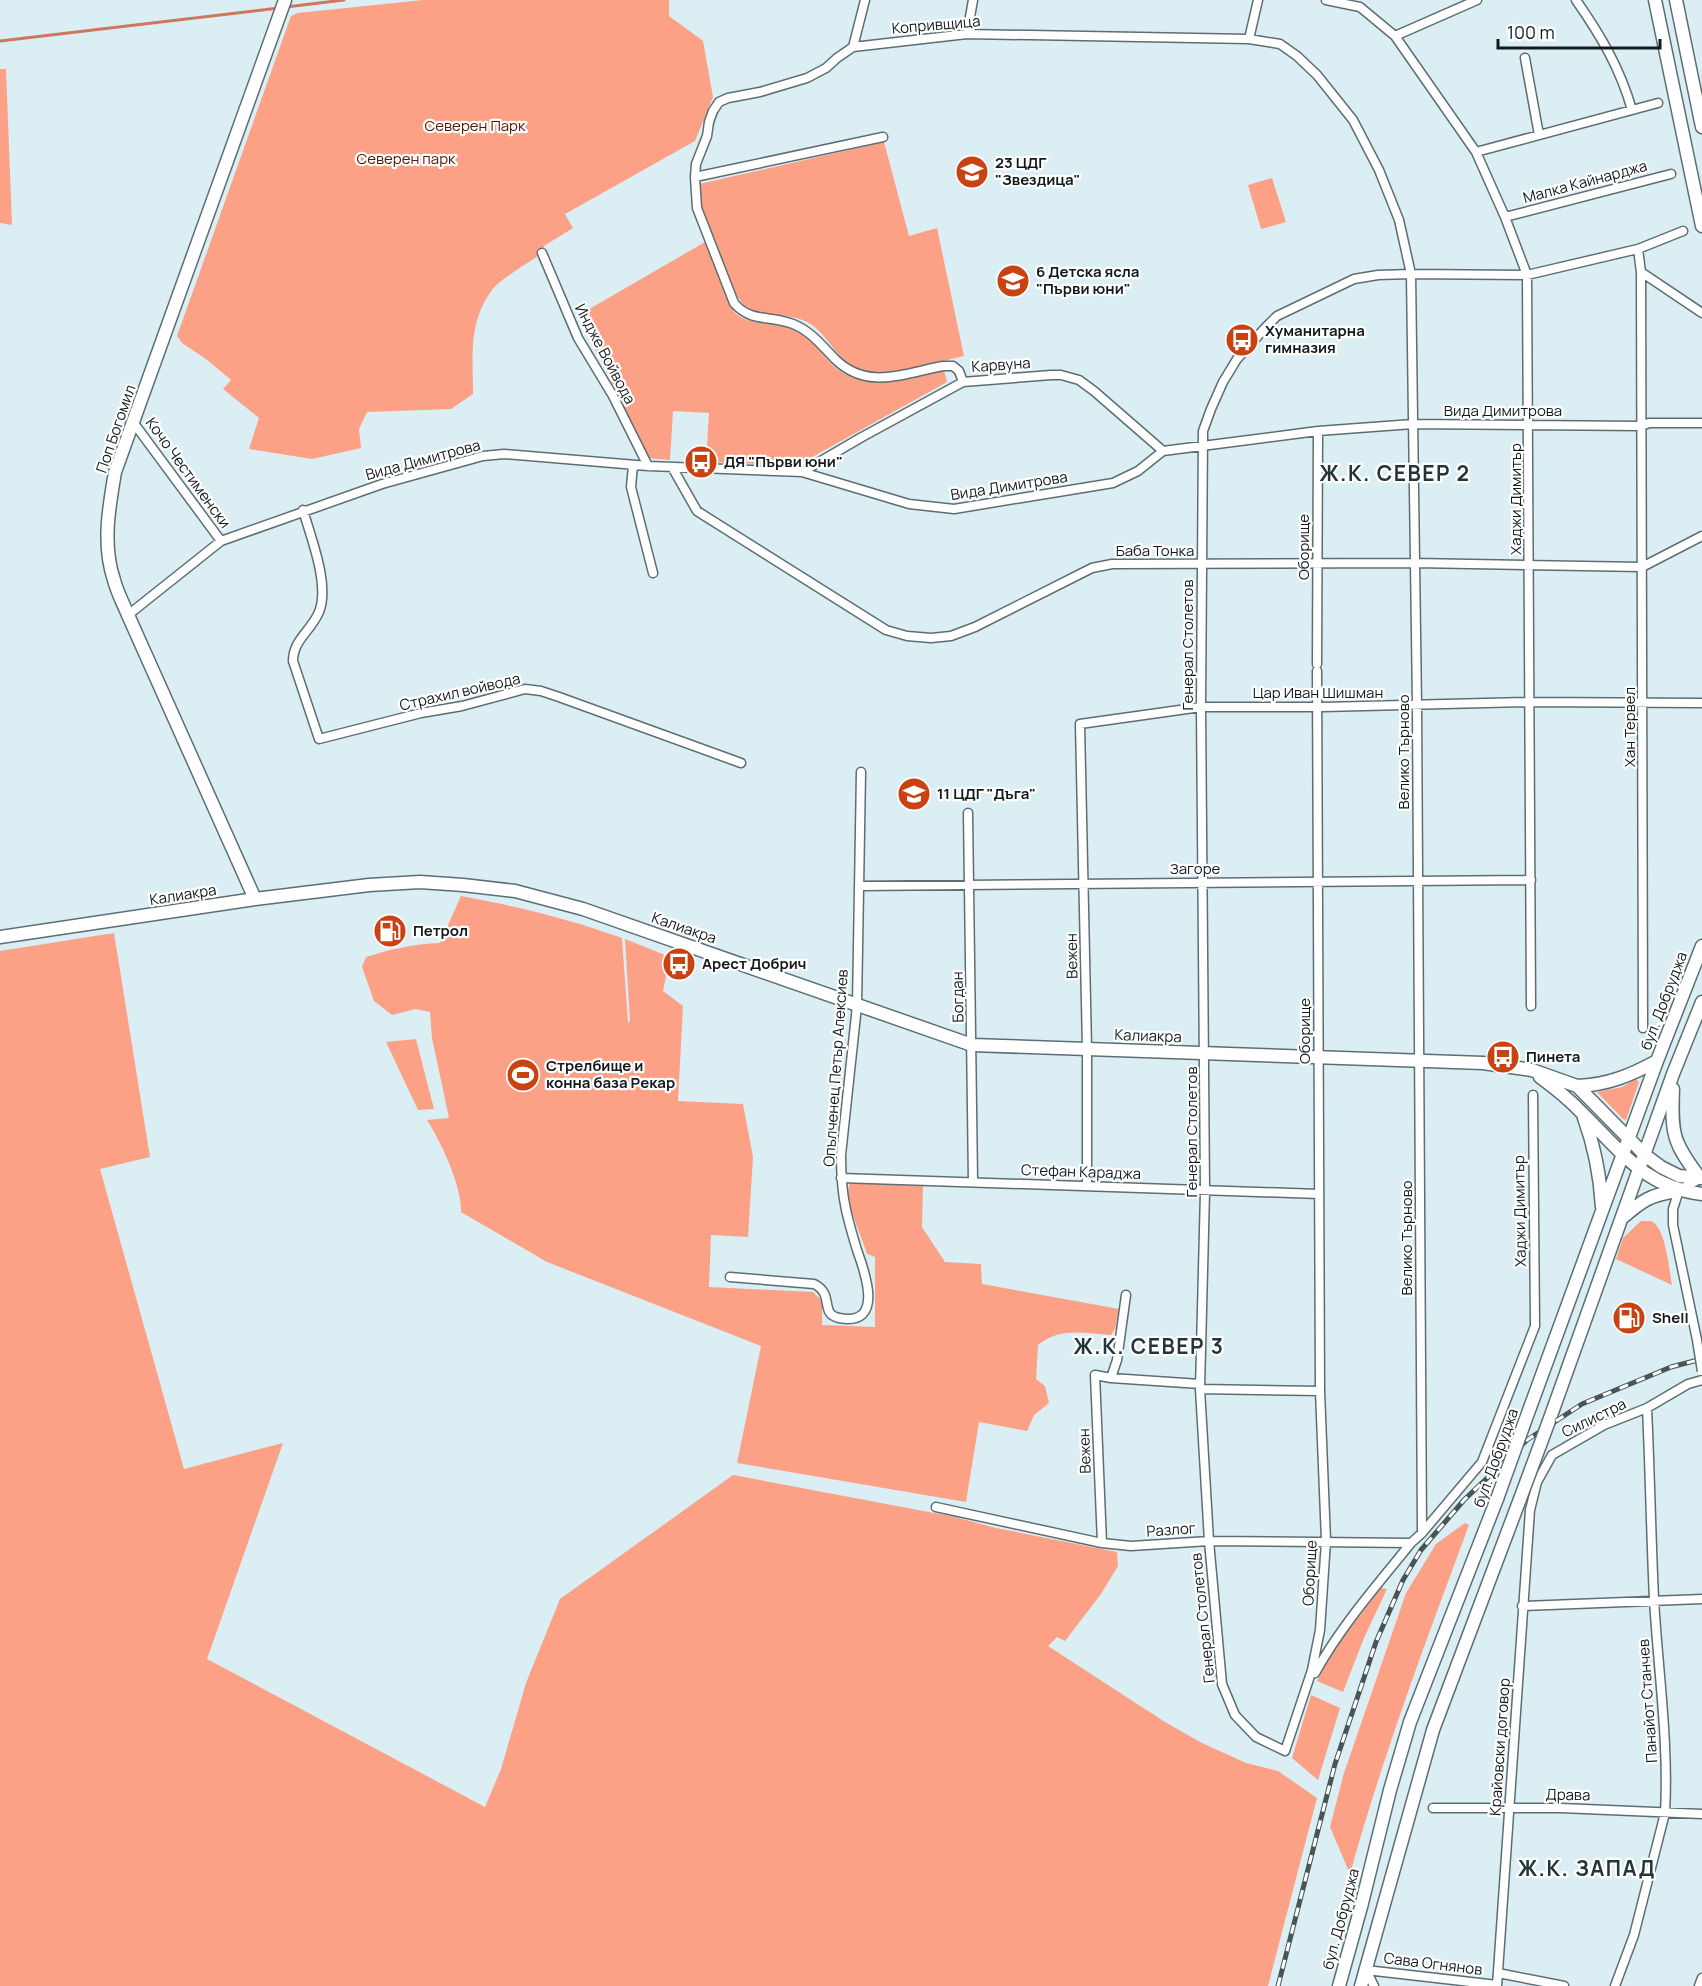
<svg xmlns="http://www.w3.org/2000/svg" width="1702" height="1986" font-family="Manrope,sans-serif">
<rect width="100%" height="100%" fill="#daeef4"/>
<path fill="#fca186" d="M423,0H669V16L703,41L713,97L695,141L565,214L573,228L544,246L542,253C530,262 500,279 492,290C468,323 473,355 473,394L451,409L367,412L359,429L361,448L312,459L249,449L259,418L223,389L231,380L206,359L182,343L177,336L291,16L298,13Z
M0,69H6L12,225L0,223Z
M884,142L909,236L937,228L964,356C940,361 886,379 864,373C839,367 829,333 807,322C784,310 751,321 737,296C723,262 700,220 699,184Z
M1272,178L1286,222L1261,229L1248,185Z
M705,242L734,312C750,328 779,320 799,331C815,339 823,358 837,369C868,393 909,377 944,370L947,382L798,465L706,462L709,413L673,411L670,460L648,458L579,315Z
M461,896C516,906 570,919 622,938L628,1023L630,1021L625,939L670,957L663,991L683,1006L678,1101L743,1104L753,1157L748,1237L711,1235L709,1287L813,1292L822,1301V1325L875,1327V1257L867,1254C862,1236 843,1200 850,1183H853L923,1185L922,1227L945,1262L981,1264L982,1284L1119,1309L1115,1329L1111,1335C1085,1333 1059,1327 1038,1345L1036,1379L1045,1386L1049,1403L1034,1415L1027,1431L979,1422L966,1502L737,1463L761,1346L547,1262L461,1212C462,1186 441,1142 427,1120L449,1118L432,1038L430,1012L415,1009L392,1015L374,1001L362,967L366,957C392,949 413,944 440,943Z
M114,933L150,1157L100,1169L184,1469L283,1443L207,1659L485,1807L501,1769L526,1683L560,1599L733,1475L955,1517L996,1528L1117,1552L1118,1566L1101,1594L1065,1641L1057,1637L1048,1646L1165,1722L1200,1742L1246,1763L1278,1771L1317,1798L1268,1986H0V951Z
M416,1039L434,1109L418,1110L386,1042Z
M1636,1079L1639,1082L1626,1120L1623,1119L1597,1092L1622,1087Z
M1641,1221C1643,1221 1649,1221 1651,1221C1666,1227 1669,1270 1672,1285L1616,1259L1623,1238Z
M1465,1523L1469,1525C1426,1641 1383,1755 1350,1874L1330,1827L1344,1773L1406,1593L1436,1544Z
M1381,1588L1387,1589L1364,1638L1343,1692L1317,1681L1337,1645Z
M1311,1695L1340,1708L1318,1780L1292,1758Z"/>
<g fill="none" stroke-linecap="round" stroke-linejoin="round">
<path stroke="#d0765c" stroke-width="3" d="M286,7L344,0
M0,41L279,8"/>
<g stroke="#5c6e73" stroke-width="11">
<path id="street" d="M1326,0L1360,7L1395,36L1476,152L1505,217L1527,275L1531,1006
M1576,0C1601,36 1620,68 1632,110
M967,34L973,0
M1395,36L1477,0
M1249,39L1258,0
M853,47L865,0
M1525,58L1539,135
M883,137L695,177L697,208L734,303C751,323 771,315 793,324C811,331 822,346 835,359C867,391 905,373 943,366H953L959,371L963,382
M1476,152L1658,103
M695,177L696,164L707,136L709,122L713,111L719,102L728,98L760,92L807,78L826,68L837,58L853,47L967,34L1249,39L1280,44L1297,56L1317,75L1353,120L1379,170L1399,220L1411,274L1417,705L1422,1533
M1505,217L1671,174
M1638,249L1641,272L1643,1028
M542,253L578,338L613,396L648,466
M1641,272L1702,313
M133,422L221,541
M633,465L631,487L653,573
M672,467L697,511L886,630L907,636L931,638L951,636L975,627L1092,568L1112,564L1415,563L1642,567L1702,536
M802,472L862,437L963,382L1051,375H1061L1079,380L1094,391L1163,451
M303,510C311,538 330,585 319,612C311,631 293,640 293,661L319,739L421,713L462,706L525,689L541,691L559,697L741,763
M128,615L221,541L382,484L483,456L504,454L648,466L802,472L909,504L954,509L1113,483L1138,471L1163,451L1318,431L1413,424L1641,426L1649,423H1702
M1317,664L1318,431
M1317,671L1320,1391L1326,1541L1320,1630L1312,1670L1285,1751L1256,1737L1235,1715L1222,1684L1209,1541L1200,1389L1205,1191L1201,707L1203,431L1211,409L1223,382L1237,359L1265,328L1277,316L1354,279L1378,275L1411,274L1527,275L1638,249L1683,231
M968,813L973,1181
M859,886L1531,880
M841,1178L1319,1194
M1087,1186V1049L1080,724L1201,707H1323L1530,702L1702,703
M730,1277L814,1284C835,1294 819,1314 839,1318C885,1327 865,1272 857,1250C853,1237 849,1223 846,1210C842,1192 841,1174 841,1155L857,1006L861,772
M1697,1340L1673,1225V1209L1679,1190L1700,1179
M1111,1378L1117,1360L1126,1295
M1200,1389L1320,1391
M936,1507L1102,1543L1131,1546L1209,1541L1411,1543
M1102,1543L1095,1375L1111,1378L1200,1384
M1522,1606L1702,1599
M1315,1673C1341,1626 1377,1585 1411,1543L1422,1533L1482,1462L1535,1326L1533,1095
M1433,1808H1561L1702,1814
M1366,1970L1497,1985
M1366,1970L1374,1986
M1498,1973L1564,1986
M1497,1986L1530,1510L1537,1482L1552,1455L1604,1425L1647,1408L1688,1384L1702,1380
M1615,1986L1634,1935L1665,1813C1669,1742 1658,1670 1654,1599C1651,1535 1650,1471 1647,1408
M1699,1986L1702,1978"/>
</g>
<g stroke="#5c6e73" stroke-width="15">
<path id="secondary" d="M1655,0L1702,226
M1676,0L1702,127
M255,899L128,615C123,603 117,592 114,580C102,545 109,507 115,472L285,0
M0,937L255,899L369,885L420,882L463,885L515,891L583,909L972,1045L1483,1063L1532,1070L1577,1086L1645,1155L1661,1167L1679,1176L1702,1178
M1540,1077C1555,1088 1569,1099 1582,1113C1621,1151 1644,1187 1702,1194
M1577,1086C1608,1085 1631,1075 1657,1061
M1673,1089C1671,1134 1673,1143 1700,1178
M1584,1118C1595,1148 1600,1175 1602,1207
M1622,1218C1643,1200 1650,1195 1677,1191
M1549,1421L1673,1074L1702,1002
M1524,1424L1657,1061L1702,946
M1339,1986L1361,1907L1390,1790L1410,1722L1497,1499
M1361,1986L1433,1730L1520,1499"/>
</g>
<use href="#street" stroke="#fff" stroke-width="8"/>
<use href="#secondary" stroke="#fff" stroke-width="12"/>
<g stroke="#495457" stroke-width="5">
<path id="rail" d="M1278,1986L1335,1764L1376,1642L1403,1580L1421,1550L1464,1500L1527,1440L1582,1404L1671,1367L1702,1359"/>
</g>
<use href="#rail" stroke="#fff" stroke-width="3" stroke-dasharray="9" stroke-linecap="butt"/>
<g stroke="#5c6e73" stroke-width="11" stroke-linecap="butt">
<path id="street-bridge" d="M1697,1340L1702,1371"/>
</g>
<g stroke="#5c6e73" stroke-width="15" stroke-linecap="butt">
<path id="secondary-bridge" d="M1497,1499L1524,1424
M1520,1499L1549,1421"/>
</g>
<use href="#street-bridge" stroke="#fff" stroke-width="8"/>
<use href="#secondary-bridge" stroke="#fff" stroke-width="12"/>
</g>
<defs>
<g id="school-disc" transform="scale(1.725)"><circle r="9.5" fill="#c94211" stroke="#fff"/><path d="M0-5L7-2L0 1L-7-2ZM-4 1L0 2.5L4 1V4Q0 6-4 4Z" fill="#fff"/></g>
<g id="bus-disc" transform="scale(1.725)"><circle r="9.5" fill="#c94211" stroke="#fff"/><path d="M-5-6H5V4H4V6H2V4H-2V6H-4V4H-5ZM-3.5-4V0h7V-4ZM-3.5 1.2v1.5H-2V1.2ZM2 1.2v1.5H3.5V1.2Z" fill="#fff"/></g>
<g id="fuel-disc" transform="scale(1.725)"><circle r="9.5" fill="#c94211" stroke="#fff"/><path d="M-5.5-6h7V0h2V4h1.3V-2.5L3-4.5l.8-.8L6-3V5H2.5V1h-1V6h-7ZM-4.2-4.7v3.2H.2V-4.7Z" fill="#fff"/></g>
<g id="stadium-disc" transform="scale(1.725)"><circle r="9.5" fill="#c94211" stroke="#fff"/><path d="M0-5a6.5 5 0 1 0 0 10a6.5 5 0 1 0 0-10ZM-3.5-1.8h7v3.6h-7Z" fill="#fff"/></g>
</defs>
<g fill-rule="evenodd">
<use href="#school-disc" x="972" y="172"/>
<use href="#school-disc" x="1013" y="281"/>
<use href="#bus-disc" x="1242" y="340"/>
<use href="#bus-disc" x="701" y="462"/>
<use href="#school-disc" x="914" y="794"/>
<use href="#fuel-disc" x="390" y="931"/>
<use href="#bus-disc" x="679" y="964"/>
<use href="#bus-disc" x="1503" y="1057"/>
<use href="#stadium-disc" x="523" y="1075"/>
<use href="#fuel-disc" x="1629" y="1318"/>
</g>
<g text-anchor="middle" stroke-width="4.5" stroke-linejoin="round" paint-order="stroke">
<g font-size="15" fill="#121a1c" stroke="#fff">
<text transform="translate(936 25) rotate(-5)" y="5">Копривщица</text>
<text transform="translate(1585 182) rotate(-15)" y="5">Малка Кайнарджа</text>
<text transform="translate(605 354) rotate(62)" y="5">Индже Войвода</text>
<text transform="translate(1001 365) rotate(-4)" y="5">Карвуна</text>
<text x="1503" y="416">Вида Димитрова</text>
<text transform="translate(116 429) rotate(-71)" y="5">Поп Богомил</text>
<text transform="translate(423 460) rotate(-15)" y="5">Вида Димитрова</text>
<text transform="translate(188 473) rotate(54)" y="5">Кочо Честименски</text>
<text transform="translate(1009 486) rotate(-9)" y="5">Вида Димитрова</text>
<text transform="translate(1516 499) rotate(-90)" y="5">Хаджи Димитър</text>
<text transform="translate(1304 547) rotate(-90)" y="5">Оборище</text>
<text x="1155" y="556">Баба Тонка</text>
<text transform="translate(1188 645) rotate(-90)" y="5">Генерал Столетов</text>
<text transform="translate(460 692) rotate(-13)" y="5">Страхил войвода</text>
<text x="1318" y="698">Цар Иван Шишман</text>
<text transform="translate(1630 727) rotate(-90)" y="5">Хан Тервел</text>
<text transform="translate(1404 752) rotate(-90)" y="5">Велико Търново</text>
<text x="1195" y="874">Загоре</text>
<text transform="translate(183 895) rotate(-9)" y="5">Калиакра</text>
<text transform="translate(684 928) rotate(19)" y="5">Калиакра</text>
<text transform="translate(1072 956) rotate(-91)" y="5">Вежен</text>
<text transform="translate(958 997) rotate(-91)" y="5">Богдан</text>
<text transform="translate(1664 1001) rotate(-69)" y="5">бул. Добруджа</text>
<text transform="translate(1305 1031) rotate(-90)" y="5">Оборище</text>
<text transform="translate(1148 1036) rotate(2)" y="5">Калиакра</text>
<text transform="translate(836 1068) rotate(-86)" y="5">Опълченец Петър Алексиев</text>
<text transform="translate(1192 1132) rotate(-90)" y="5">Генерал Столетов</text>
<text transform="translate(1081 1172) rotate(2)" y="5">Стефан Караджа</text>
<text transform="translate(1520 1211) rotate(-91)" y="5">Хаджи Димитър</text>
<text transform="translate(1407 1238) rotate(-90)" y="5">Велико Търново</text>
<text transform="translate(1594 1418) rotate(-26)" y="5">Силистра</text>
<text transform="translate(1085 1451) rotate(-92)" y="5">Вежен</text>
<text transform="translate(1496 1458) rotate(-70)" y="5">бул. Добруджа</text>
<text transform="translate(1171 1530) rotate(-4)" y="5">Разлог</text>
<text transform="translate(1310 1573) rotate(-87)" y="5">Оборище</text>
<text transform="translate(1203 1618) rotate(-96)" y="5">Генерал Столетов</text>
<text transform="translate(1648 1701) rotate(-94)" y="5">Панайот Станчев</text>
<text transform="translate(1500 1747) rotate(-86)" y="5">Крайовски договор</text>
<text transform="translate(1568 1795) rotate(1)" y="5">Драва</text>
<text transform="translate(1341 1919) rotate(-75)" y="5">бул. Добруджа</text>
<text transform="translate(1433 1964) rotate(7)" y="5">Сава Огнянов</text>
</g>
<g font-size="15" fill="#501806" stroke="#fff">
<text x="475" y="131">Северен Парк</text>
<text x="406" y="164">Северен парк</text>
</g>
<g font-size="15" font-weight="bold" fill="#121a1c" stroke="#fff" text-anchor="start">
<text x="995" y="168">23 ЦДГ<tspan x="995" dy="17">"Звездица"</tspan></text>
<text x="1036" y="277">6 Детска ясла<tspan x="1036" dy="17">"Първи юни"</tspan></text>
<text x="1265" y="336">Хуманитарна<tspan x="1265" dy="17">гимназия</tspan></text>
<text x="724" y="467">ДЯ "Първи юни"</text>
<text x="937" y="799">11 ЦДГ "Дъга"</text>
<text x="413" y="936">Петрол</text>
<text x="702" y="969">Арест Добрич</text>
<text x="1526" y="1062">Пинета</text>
<text x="546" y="1071">Стрелбище и<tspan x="546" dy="17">конна база Рекар</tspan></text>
<text x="1652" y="1323">Shell</text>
</g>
<g font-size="21" font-weight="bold" letter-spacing="1.5" fill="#25363a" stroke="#fff">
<text x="1395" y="481">Ж.К. СЕВЕР 2</text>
<text x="1149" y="1354">Ж.К. СЕВЕР 3</text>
<text x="1587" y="1876">Ж.К. ЗАПАД</text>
</g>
</g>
<path d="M1498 39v9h162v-9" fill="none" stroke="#121a1c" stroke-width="3"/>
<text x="1507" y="39" font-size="18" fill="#121a1c" stroke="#ffffff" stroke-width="4.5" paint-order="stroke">100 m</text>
</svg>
